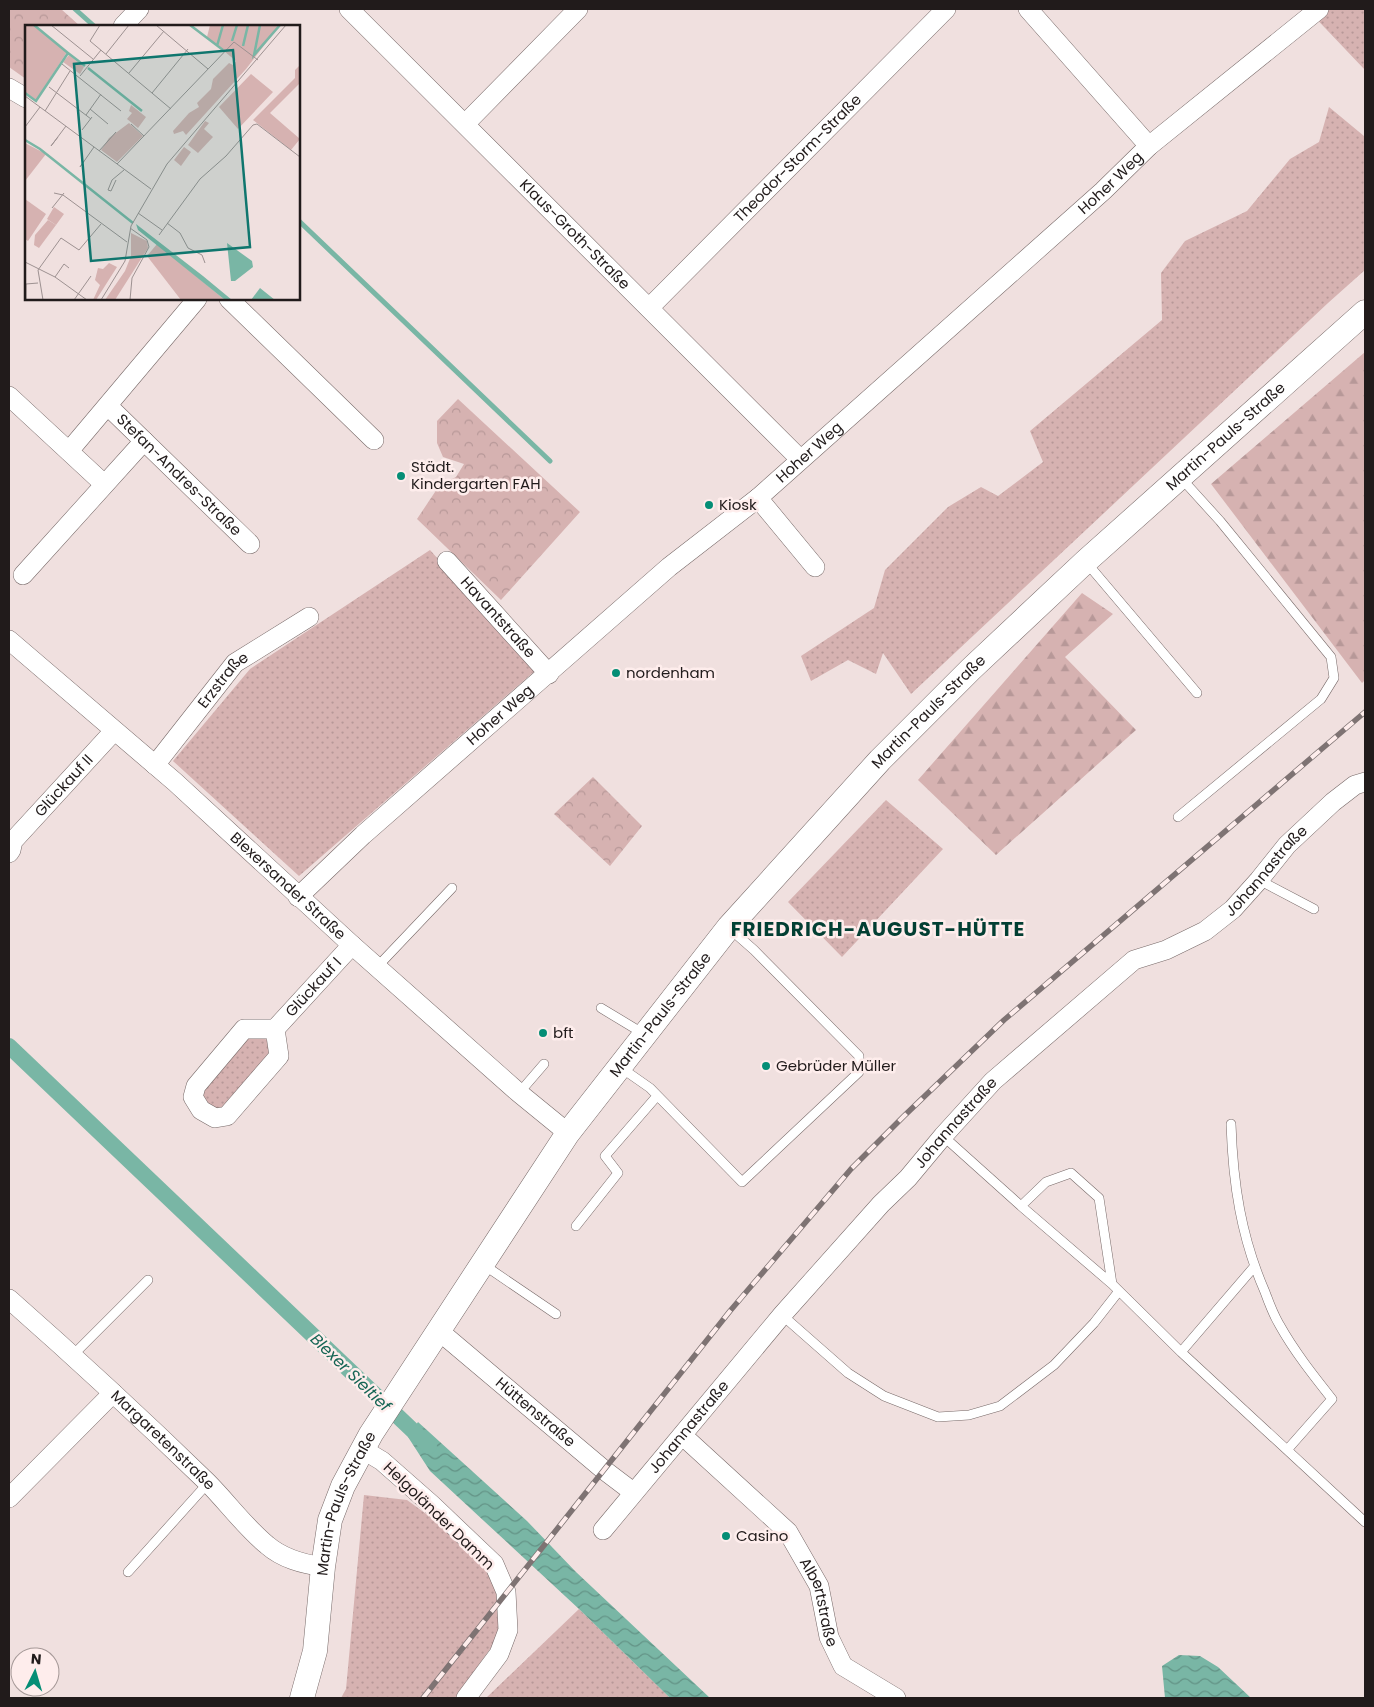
<svg xmlns="http://www.w3.org/2000/svg" width="1374" height="1707" font-family="Poppins,sans-serif">
<defs>
<pattern id="grass-dots" width="8" height="8" patternUnits="userSpaceOnUse" patternTransform="scale(1.25)"><rect width="8" height="8" fill="#d6b2b1"/><path d="M2 2h.1M6 6h.1" fill="none" stroke="#b79898" stroke-width="1.8" stroke-linecap="round"/></pattern>
<pattern id="forest-firs" width="22" height="20" patternUnits="userSpaceOnUse" patternTransform="scale(1.25)"><rect width="22" height="20" fill="#d6b2b1"/><path d="M5 1l3.5 6h-7zM16 11l3.5 6h-7z" fill="#b79898"/></pattern>
<pattern id="park-crowns" width="20" height="18" patternUnits="userSpaceOnUse" patternTransform="scale(1.25)"><rect width="20" height="18" fill="#d6b2b1"/><path d="M2 6a3 3 0 1 1 6 0M12 15a3 3 0 1 1 6 0" fill="none" stroke="#b79898"/></pattern>
<pattern id="water-waves" width="16" height="10" patternUnits="userSpaceOnUse" patternTransform="scale(1.25)"><rect width="16" height="10" fill="#79b6a5"/><path d="M0 5q4-4 8 0t8 0" fill="none" stroke="#639386"/></pattern>
</defs>
<rect width="100%" height="100%" fill="#f0e0df"/>
<path fill="url(#grass-dots)" d="M1307,9H1365V70Z
M1329,107L1364,136H1365V270L1328,303L911,694L883,653L876,674L848,660L811,681L801,656L874,608L885,570L948,507L981,487L998,496L1043,462L1030,431L1162,320L1161,273L1185,241L1247,211L1290,159L1319,142Z
M430,550L537,669L299,876L173,761L250,669Z
M886,800L943,849L842,957L788,902Z
M251,1034C264,1036 269,1039 272,1052L225,1108L212,1109L201,1097L203,1088Z
M364,1495L407,1500L462,1540L499,1578L500,1635L455,1698H341L346,1689Z
M579,1609L670,1698H486Z"/>
<path fill="url(#forest-firs)" d="M1365,352V680L1362,683L1211,484Z
M1082,593L1113,614L1065,657L1136,730L996,855L918,780Z"/>
<path fill="url(#park-crowns)" d="M9,9H61L80,26H26V79L9,67Z
M458,399L580,512L501,600L417,519L439,486L456,477L464,464L443,457L437,443V421Z
M593,777L642,826L610,866L554,814Z"/>
<path fill="url(#water-waves)" d="M418,1422L527,1521L576,1572L710,1698H670L579,1609L430,1471L408,1437Z
M1179,1655L1200,1656L1218,1667L1251,1698H1165L1162,1666Z"/>
<g fill="none" stroke-linecap="round" stroke-linejoin="round">
<path stroke="#79b6a5" stroke-width="5" d="M75,9L94,26
M299,221L550,461"/>
<path stroke="#79b6a5" stroke-width="16" d="M9,1046L429,1446"/>
<g stroke="#776968" stroke-width="10">
<path id="service" d="M1086,562L1197,693
M1178,817L1321,699L1334,678L1331,657L1220,521L1181,478
M1259,880L1314,909
M377,967L452,888
M601,1008L644,1034
M620,1067L650,1088L742,1182L859,1072V1056L754,950L729,928
M519,1093L544,1064
M1231,1124C1233,1184 1241,1237 1265,1292C1269,1303 1273,1314 1279,1324C1294,1351 1313,1375 1332,1399L1287,1450
M943,1136L1021,1206L1112,1284L1181,1352L1365,1522
M1021,1206L1046,1182L1071,1173L1099,1198L1112,1284
M576,1226L618,1173L605,1156L657,1096
M484,1265L556,1314
M782,1315L848,1373L884,1396L938,1417L969,1415L1000,1406L1054,1365L1094,1323L1119,1291
M1181,1352L1254,1267
M72,1356L148,1280
M128,1572L208,1483"/>
</g>
<g stroke="#776968" stroke-width="20">
<g id="minor">
<path id="s1" d="M349,9L800,459"/>
<path d="M1028,9L1149,146"/>
<path d="M123,26L139,9"/>
<path d="M9,88L26,98"/>
<path d="M465,124L578,9"/>
<path d="M229,299L374,440"/>
<path id="s2" d="M649,308L946,9"/>
<path d="M9,396L104,484"/>
<path id="s3" d="M108,406L250,544"/>
<path d="M69,451L197,299"/>
<path d="M758,498L815,567"/>
<path id="s4" d="M447,561L549,674"/>
<path d="M23,575L144,441"/>
<path id="s5" d="M9,640L175,782L352,945L519,1093L568,1133"/>
<path id="s6" d="M155,765L235,663L309,617"/>
<path id="s7" d="M9,853L11,850L13,841L114,731"/>
<path id="s8" d="M298,897L363,835L669,567L758,498L1103,191L1149,146L1319,9"/>
<path id="s9" d="M275,1029L279,1056L227,1116L215,1118L201,1110L193,1097L196,1086L244,1029H275L352,945"/>
<path id="s10" d="M9,1299C76,1358 142,1419 207,1482C227,1502 245,1527 267,1545C283,1559 303,1564 323,1567"/>
<path id="s11" d="M439,1331L604,1470L633,1492"/>
<path id="s12" d="M683,1436L788,1532L819,1586L829,1637L843,1666L896,1698"/>
<path d="M362,1449L382,1461L432,1505L494,1564L506,1592L508,1630L499,1654L466,1698"/>
<path d="M9,1498L113,1393"/>
<path id="s13" d="M603,1530L782,1315L881,1204L908,1178L943,1136L993,1081L1134,960L1166,950L1205,931L1233,909L1259,880L1287,845L1333,802L1355,785L1365,782"/>
</g>
</g>
<g stroke="#776968" stroke-width="25">
<g id="tertiary">
<path id="s14" d="M302,1698L315,1651L323,1567L330,1520L343,1486L371,1434L568,1133L729,927L880,760L971,669L1085,562L1365,312"/>
</g>
</g>
<use href="#service" stroke="#fff" stroke-width="9"/>
<use href="#minor" stroke="#fff" stroke-width="19"/>
<use href="#tertiary" stroke="#fff" stroke-width="24"/>
<g stroke="#7e7373" stroke-width="5.5">
<path id="rail" d="M423,1698L730,1311L851,1169L904,1116L1004,1020L1365,712"/>
</g>
<use href="#rail" stroke="#feedec" stroke-width="4" stroke-dasharray="11" stroke-linecap="butt"/>
</g>
<g fill="#058e76" stroke="#feedec" stroke-width="2">
<circle cx="401" cy="476" r="5"/>
<circle cx="709" cy="505" r="5"/>
<circle cx="616" cy="673" r="5"/>
<circle cx="543" cy="1033" r="5"/>
<circle cx="766" cy="1066" r="5"/>
<circle cx="726" cy="1536" r="5"/>
</g>
<g text-anchor="middle" stroke-width="5" stroke-linejoin="round" paint-order="stroke">
<g font-size="15" fill="#211b1b" stroke="#feedec">
<text dy="5" stroke="none"><textPath href="#s2" startOffset="211">Theodor-Storm-Straße</textPath></text>
<text dy="5" stroke="none"><textPath href="#s8" startOffset="1082">Hoher Weg</textPath></text>
<text dy="5" stroke="none"><textPath href="#s1" startOffset="319">Klaus-Groth-Straße</textPath></text>
<text dy="5" stroke="none"><textPath href="#s14" startOffset="1596">Martin-Pauls-Straße</textPath></text>
<text dy="5" stroke="none"><textPath href="#s8" startOffset="678">Hoher Weg</textPath></text>
<text dy="5" stroke="none"><textPath href="#s3" startOffset="99">Stefan-Andres-Straße</textPath></text>
<text dy="5" stroke="none"><textPath href="#s4" startOffset="76">Havantstraße</textPath></text>
<text dy="5" stroke="none"><textPath href="#s6" startOffset="109">Erzstraße</textPath></text>
<text dy="5" stroke="none"><textPath href="#s14" startOffset="1191">Martin-Pauls-Straße</textPath></text>
<text dy="5" stroke="none"><textPath href="#s8" startOffset="272">Hoher Weg</textPath></text>
<text dy="5" stroke="none"><textPath href="#s7" startOffset="88">Glückauf II</textPath></text>
<text dy="5" stroke="none"><textPath href="#s13" startOffset="944">Johannastraße</textPath></text>
<text dy="5" stroke="none"><textPath href="#s5" startOffset="372">Blexersander Straße</textPath></text>
<text dy="5" stroke="none"><textPath href="#s9" startOffset="324">Glückauf I</textPath></text>
<text dy="5" stroke="none"><textPath href="#s14" startOffset="786">Martin-Pauls-Straße</textPath></text>
<text dy="5" stroke="none"><textPath href="#s13" startOffset="539">Johannastraße</textPath></text>
<text dy="5" stroke="none"><textPath href="#s11" startOffset="126">Hüttenstraße</textPath></text>
<text dy="5" stroke="none"><textPath href="#s13" startOffset="134">Johannastraße</textPath></text>
<text dy="5" stroke="none"><textPath href="#s10" startOffset="209">Margaretenstraße</textPath></text>
<text dy="5" stroke="none"><textPath href="#s14" startOffset="201">Martin-Pauls-Straße</textPath></text>
<text transform="translate(439 1516) rotate(44)" y="5">Helgoländer Damm</text>
<text dy="5" stroke="none"><textPath href="#s12" startOffset="220">Albertstraße</textPath></text>
</g>
<g font-size="15" fill="#211b1b" stroke="#feedec" text-anchor="start">
<text x="411" y="472">Städt.<tspan x="411" dy="17">Kindergarten FAH</tspan></text>
<text x="719" y="510">Kiosk</text>
<text x="626" y="678">nordenham</text>
<text x="553" y="1038">bft</text>
<text x="776" y="1071">Gebrüder Müller</text>
<text x="736" y="1541">Casino</text>
</g>
<g font-size="16" font-style="italic" fill="#156554" stroke="#feedec">
<text transform="translate(351 1372) rotate(44)" y="6">Blexer Sieltief</text>
</g>
<g font-size="20" font-weight="bold" letter-spacing="1" fill="#033f33" stroke="#feedec">
<text x="878" y="936">FRIEDRICH-AUGUST-HÜTTE</text>
</g>
</g>
<g transform="translate(25 25)">
<rect width="275" height="275" fill="#f0e0df"/>
<path d="M0,0H8L42,27L11,75L0,67ZM185,0L254,1L221,44L161,110L158,106L149,109L148,106L164,88L174,82L172,78L186,64L188,54L204,38L208,40L211,36L182,12ZM275,40V58L245,88L275,114L266,125L228,95L270,53V45ZM104,98L118,111L92,137L76,125L84,113ZM159,122L166,127L156,141L149,135ZM29,182L39,189L31,200L22,194ZM106,208L122,216L123,223L90,275H80L100,246L106,231ZM132,219L200,275H156L122,231ZM84,238L92,242L71,275H68L75,260L70,255L73,243L78,244Z" fill="#d6b2b1"/>
<path d="M226,49L248,67L213,104L194,82ZM180,96L184,98L179,104L188,112L173,128L163,120ZM0,118L21,129L0,156ZM0,174L21,189L3,216L0,214ZM23,195L31,200L14,223L9,220L10,210Z" fill="#d6b2b1"/>
<path d="M44,30L59,42L55,49L38,37ZM106,80L121,92L113,103L102,94L107,88L104,86Z" fill="#d6b2b1"/>
<path d="M111,199L178,251L207,275H200L113,205ZM202,218L227,236L228,242L210,256H206ZM235,263L250,275H226Z" fill="#79b6a5"/>
<path fill="none" stroke="#79b6a5" stroke-width="2.5" d="M165,0L198,25M235,0L229,30L255,0M207,16L212,0M192,21L198,0M218,21L223,0M43,28L60,41M63,43L117,86M0,68L11,76L43,28L9,0M0,115L15,124L108,198"/>
<path fill="none" stroke="#9d9191" stroke-width="1" d="M26,0L68,34M75,0L65,16L146,84M131,0L183,44M81,29L104,0M37,39L96,86M104,48L139,6M55,51L76,25M24,62L66,94M127,68L163,24M0,71L126,164M65,84L83,99M20,86L45,46M61,90L76,69M106,99L119,111M0,102L15,82M57,105L67,92M33,112L26,121L41,101M74,126L91,107M59,136L55,142L69,122M92,139L209,17L233,35M91,155L86,166L83,165L87,155L99,145M29,168L38,170L102,217M27,183L39,168M113,188L137,205M142,198L155,208L163,223L177,230L180,238M105,203L122,215L124,222L107,253L105,275M134,210L175,154L201,131L228,100L232,99L275,132M0,237L30,252L62,275M30,252L39,239L44,243M1,275V259L13,258M18,275L13,245L36,213L54,225L76,199M49,275L66,251M76,275L100,236L106,201L142,139L261,0"/>
<path fill="#0f766e" fill-opacity="0.15" stroke="#0f766e" stroke-width="2.5" d="M208,25L225,222L66,236L49,39Z"/>
<rect width="275" height="275" fill="none" stroke="#211b1b" stroke-width="2.5"/>
</g>
<rect width="1374" height="1707" fill="none" stroke="#211b1b" stroke-width="20"/>
<g transform="translate(35 1672) rotate(5)"><circle r="24" fill="#feedec" stroke="#a69998"/>
<path d="M0-4L9 19L0 12L-9 19Z" fill="#058e76"/>
<text y="-8" font-size="14" font-weight="bold" text-anchor="middle" fill="#211b1b">N</text>
</g>
</svg>
